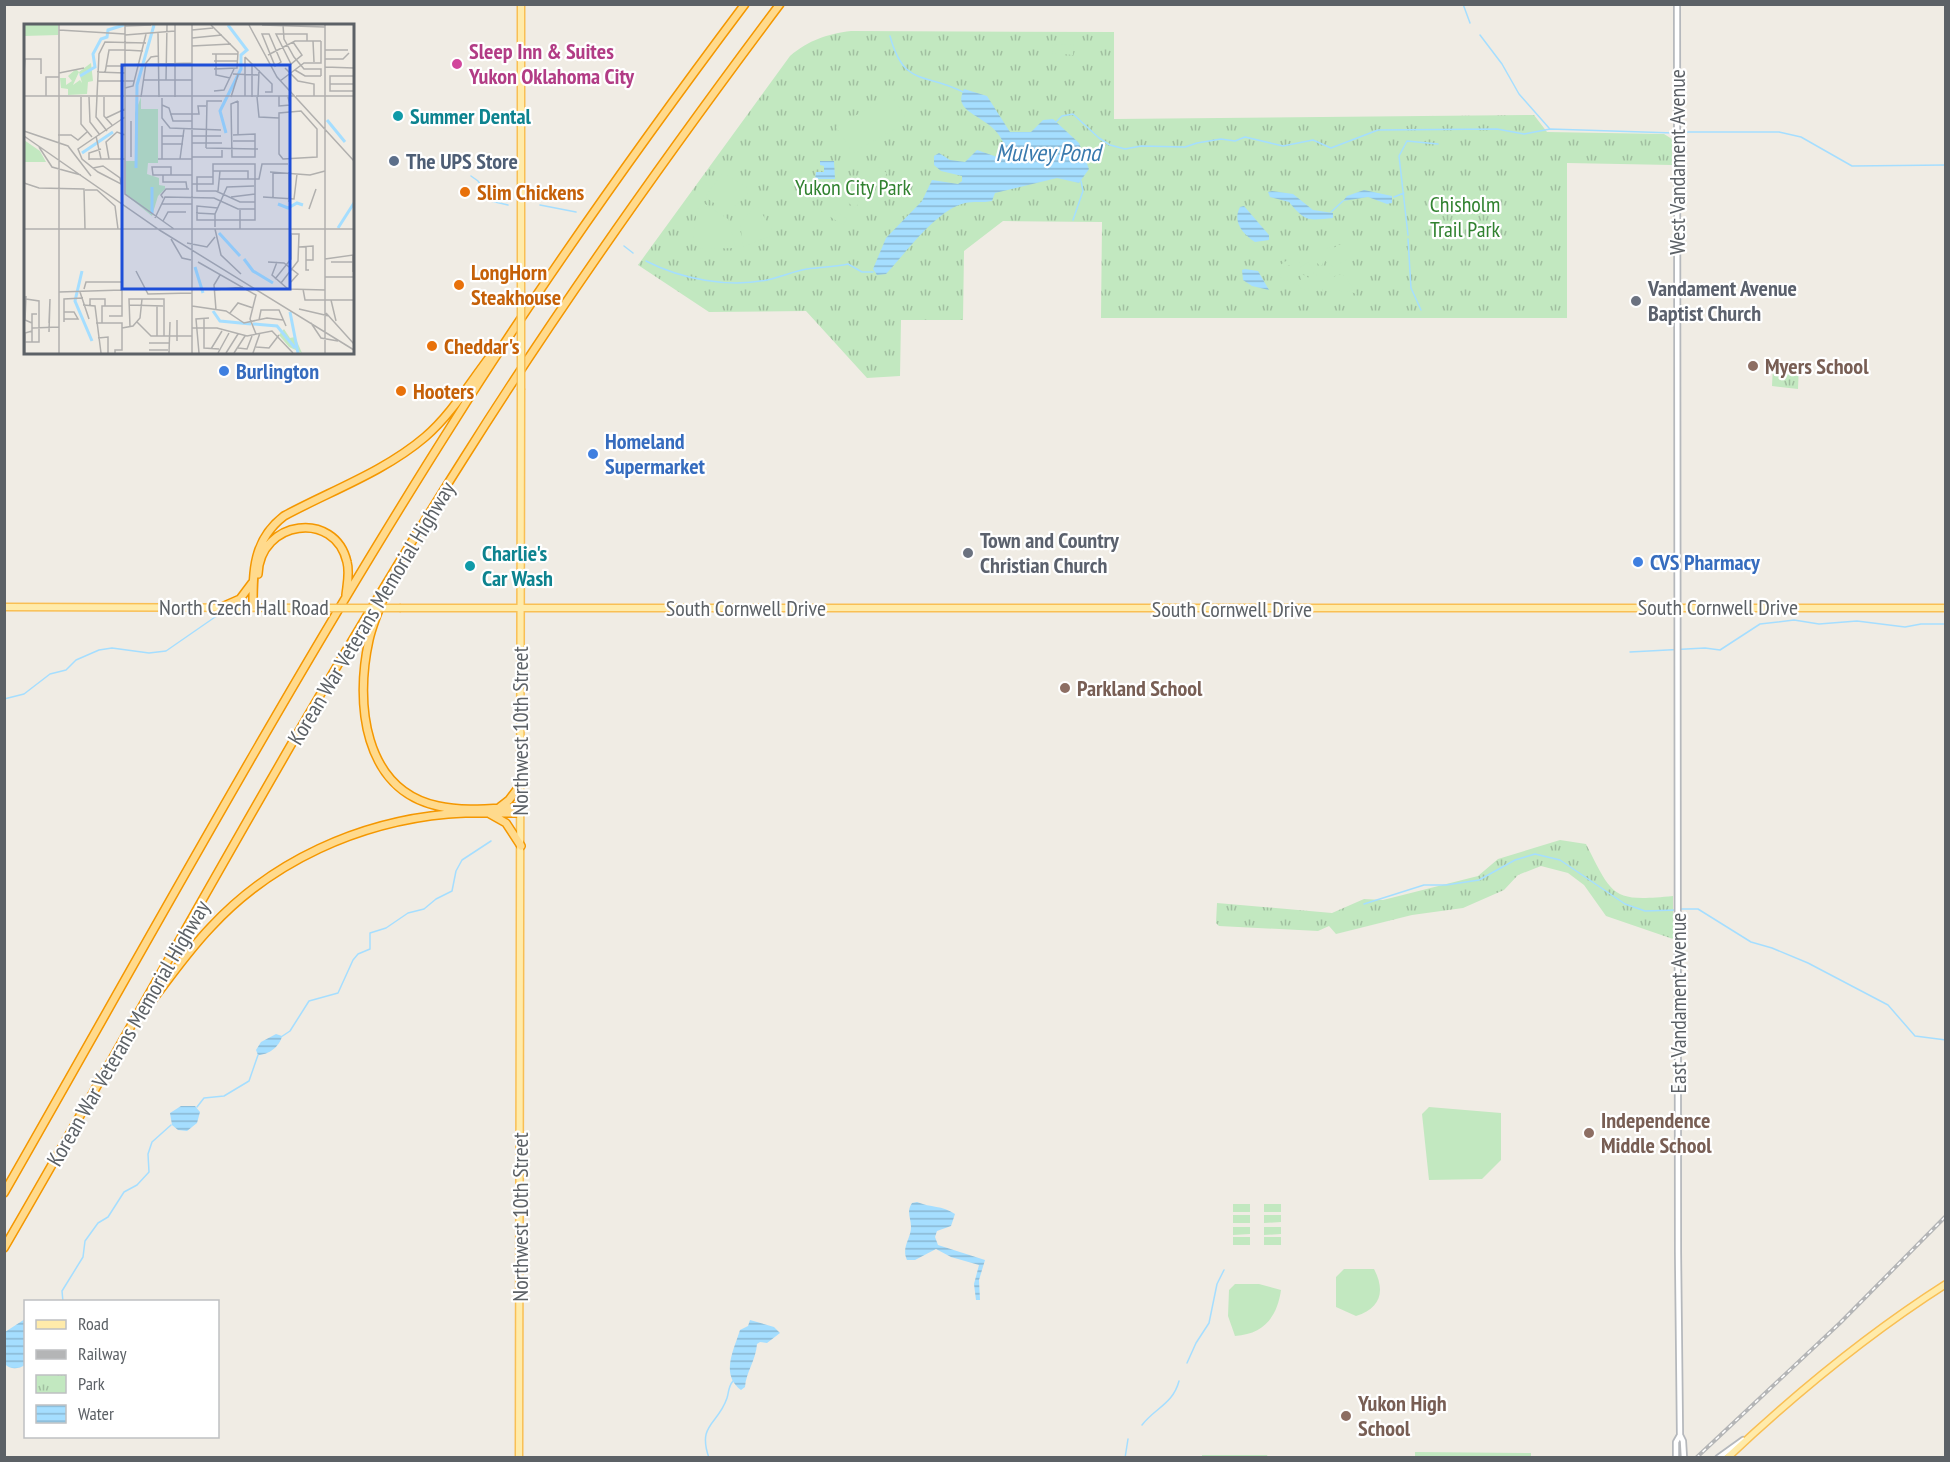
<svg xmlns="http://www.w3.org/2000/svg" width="1950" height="1462" font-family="'PT Sans Narrow',sans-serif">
<defs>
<pattern id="park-tufts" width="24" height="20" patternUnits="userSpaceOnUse" patternTransform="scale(1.5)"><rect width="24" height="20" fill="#c2e8c0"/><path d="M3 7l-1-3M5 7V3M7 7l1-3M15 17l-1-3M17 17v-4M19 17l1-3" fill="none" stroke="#a1bfa0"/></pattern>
<pattern id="water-rules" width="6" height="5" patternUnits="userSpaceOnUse" patternTransform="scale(1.5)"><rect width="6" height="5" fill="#a5deff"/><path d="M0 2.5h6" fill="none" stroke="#8ab7d2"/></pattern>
</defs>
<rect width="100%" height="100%" fill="#f0ece4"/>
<path fill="url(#park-tufts)" d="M851,31L1114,32V119L1534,115L1547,132L1664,134L1672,139V165L1567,163V318H1101L1102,222L1003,221L964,251L963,320H901L900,376L867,378L806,311L709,312L638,265L790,56C809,40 827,34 851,31Z
M1779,362L1799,364L1798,389L1772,386L1773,364Z
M1560,840L1586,844C1613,897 1612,902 1673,896V939L1606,916L1584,885L1568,873L1541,866L1518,875L1504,890L1463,908L1412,915L1336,934L1329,926L1318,931L1219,926L1216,923L1217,903L1332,913L1364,899L1383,900L1478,876L1498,859Z"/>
<path fill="#c2e8c0" d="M1053,44L1074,45L1073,55L1052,53Z
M891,95L908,121L853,153L836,127Z
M871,162L887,173L880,185L864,173Z
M726,174L746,186L748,195L731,209L717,205L705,197L721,175Z
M846,192L860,202L855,208L842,198Z
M702,202L728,219L736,248L699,249L693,240L697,210Z
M757,206L773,231L772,235L743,247L740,222Z
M834,209L847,219L843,225L829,216Z
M1355,243L1347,259L1339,264L1333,261V267L1324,260L1321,267L1317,263L1312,268L1308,262L1299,268L1300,261L1277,270C1282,259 1295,260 1302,250L1308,254L1322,247L1321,252L1329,247L1331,250L1338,245H1345V248Z
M1312,272L1318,276L1321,273L1324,279L1332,272L1334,277L1338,274L1345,276L1357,294L1344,290V293L1333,288V292L1322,288L1323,292L1310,287L1303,291C1297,280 1284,285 1277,273L1301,280L1300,273L1309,278Z
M1429,1107L1501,1113V1160L1482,1179L1429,1180L1422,1114Z
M1233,1204H1250V1212H1233Z
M1264,1204H1281V1212H1264Z
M1233,1215H1250V1223H1233Z
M1264,1215H1281V1222L1264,1223Z
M1233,1227H1250V1234L1233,1235Z
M1264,1227H1281V1234L1264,1235Z
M1233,1237H1250V1245H1233Z
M1264,1237H1281V1245H1264Z
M1344,1269H1374C1386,1292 1380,1308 1356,1316L1336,1307V1277Z
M1235,1284H1259L1281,1290C1277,1318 1263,1334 1235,1336L1228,1316L1229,1290Z
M1415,1452L1531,1453V1457L1415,1458Z
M1202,1455H1267L1268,1457L1202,1458Z"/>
<path fill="url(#water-rules)" d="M964,89L987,96L1010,132H1031L1043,120L1053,119L1079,143L1089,169L1079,183L1057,178L995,193L992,201C983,203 973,201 965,203C936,210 905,254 886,274L877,275L873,269L886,238L922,201L932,180L958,184L962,181V176L941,171L934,165V156L939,153L950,160L965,162L977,150L1000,158L1006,151C1000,121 968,118 962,103C960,99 962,94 964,89Z
M820,161H834L835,179H815L816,172H824V166L820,165Z
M1364,190L1392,196V203L1387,204L1368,197L1343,201L1347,196Z
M1272,191L1293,194L1313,210L1333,213V218C1307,221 1305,221 1289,202L1270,197L1268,192Z
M1244,206L1269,235V240L1255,242C1243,234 1232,222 1240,207Z
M1245,269L1258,271L1269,290L1252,286L1243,280L1242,270Z
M276,1034L282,1036C280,1046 269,1055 258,1055L256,1050L261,1042Z
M181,1106H195L200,1112L197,1123L187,1131L178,1130L172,1125L170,1113Z
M917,1202C931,1208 942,1205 955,1214L951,1226L937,1231L935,1237L938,1245L985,1260L979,1280L980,1300H976L974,1284L979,1265L951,1257L936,1249L915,1260H907C901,1247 911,1239 911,1227C911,1217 906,1212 912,1203Z
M25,1319V1365C19,1369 10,1370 5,1364V1332Z
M750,1320L774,1327L780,1333L767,1343L760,1342L757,1344C756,1360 746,1372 745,1387L741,1390C720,1374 734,1350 740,1330L748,1326Z"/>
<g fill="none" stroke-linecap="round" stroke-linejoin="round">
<path stroke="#a5deff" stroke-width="1.5" d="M1463,4L1470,23
M1480,35L1502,64L1519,94L1549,128
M890,36C904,88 925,72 963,92
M1056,122L1062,116L1073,114L1099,138L1110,145L1125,149L1141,146L1185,147L1197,143L1221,139L1235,141L1245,137L1283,146L1313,140L1331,148L1378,130L1497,129L1524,134L1550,129L1674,133
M1679,132H1779L1801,137L1852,166L1946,165
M471,176L478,181L491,201L508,205
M1394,197L1404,193
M540,205L576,212
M1331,212L1343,201
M1073,220L1083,191L1081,181
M1408,235L1399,156L1407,141L1438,144
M1408,239L1411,288L1421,310
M624,246L633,253
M646,261C681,279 728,288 767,280C781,277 794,271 807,269C821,267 834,267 848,264L862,272H873
M1630,652L1705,648L1720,650L1760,624L1794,620L1819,624L1857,621L1905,627L1921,624H1946
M4,699L24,694L50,674L66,670L76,660L99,650L112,648L149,653L166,651L218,615
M1364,904L1424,885H1446L1479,880L1515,860L1535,854L1560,860L1625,904L1645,911L1676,910
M1681,909H1698L1751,942L1772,948L1808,963L1888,1005L1915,1036L1946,1040
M281,1037L290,1031L309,1001L338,993L353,960L358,954L370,949V933L386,928L408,913L424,909L436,899L452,891L456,871L462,860L491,841
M197,1107L204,1098L224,1096L249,1081L258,1055
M63,1302L62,1291L83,1257L85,1241L98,1223L108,1217L124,1192L137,1185L149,1172L148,1154L152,1142L171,1125
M1187,1363L1196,1343L1209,1323L1217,1284L1224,1270
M1142,1425C1155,1408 1173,1404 1179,1381
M709,1458C697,1424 718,1425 727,1398C729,1392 728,1387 733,1381
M1125,1458L1128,1439"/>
<g stroke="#b5b8bc" stroke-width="8">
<path id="minor" d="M1677,4L1678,1252L1680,1435L1683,1441L1684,1458
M1676,1458V1442L1680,1435
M1718,1458L1743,1440"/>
</g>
<g stroke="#f9bf54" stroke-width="9">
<path id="major" d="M521,295V4
M4,607L316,608
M401,608H1946
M519,1458L521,390
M1727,1458C1796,1393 1866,1335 1946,1284"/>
</g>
<g stroke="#f49700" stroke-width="10">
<path id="highway" d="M258,574C260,520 335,510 347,562C350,573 347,585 346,595
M388,588C381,605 373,622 369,640C355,702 363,790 438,806C464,812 495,808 521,807
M224,606L240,599L252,583
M253,606C253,570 253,540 284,516C330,491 384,472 425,437C452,414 470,382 492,354
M500,807L509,800L521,784
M490,814L506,823L521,846
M146,1009C167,981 187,952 211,927C272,861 359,822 448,814C472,812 497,813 521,813
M4,1193C152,934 295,672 455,420C545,277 643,140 745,4
M4,1248C157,985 301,715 464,458C562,302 669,152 780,4"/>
</g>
<use href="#minor" stroke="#fff" stroke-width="4.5"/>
<use href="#major" stroke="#ffebaa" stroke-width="6"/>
<use href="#highway" stroke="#ffda8c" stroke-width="7"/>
<g stroke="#b4b5b6" stroke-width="4">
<path id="rail" d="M1696,1458L1840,1323L1946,1216"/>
</g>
<use href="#rail" stroke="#fff" stroke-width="1.5" stroke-dasharray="4.5" stroke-linecap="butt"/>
<g stroke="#f9bf54" stroke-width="9" stroke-linecap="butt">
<path id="major-bridge" d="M521,390V295
M316,608H401"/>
</g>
<use href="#major-bridge" stroke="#ffebaa" stroke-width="6"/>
</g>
<circle fill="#d1479c" stroke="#fff" stroke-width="2" cx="457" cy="64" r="6"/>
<g fill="#0f9aa8" stroke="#fff" stroke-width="2">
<circle cx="398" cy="116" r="6"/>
<circle cx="470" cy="566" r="6"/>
</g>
<circle fill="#5c6f8a" stroke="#fff" stroke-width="2" cx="394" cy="161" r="6"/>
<g fill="#e8710a" stroke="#fff" stroke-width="2">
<circle cx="465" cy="192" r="6"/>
<circle cx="459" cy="285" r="6"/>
<circle cx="432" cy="346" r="6"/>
<circle cx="401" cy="391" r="6"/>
</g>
<g fill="#6b7280" stroke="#fff" stroke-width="2">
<circle cx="1636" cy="301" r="6"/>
<circle cx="968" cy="553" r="6"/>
</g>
<g fill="#8d6e63" stroke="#fff" stroke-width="2">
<circle cx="1753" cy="366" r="6"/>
<circle cx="1065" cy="688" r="6"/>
<circle cx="1589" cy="1133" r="6"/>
<circle cx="1346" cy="1416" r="6"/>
</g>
<g fill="#3f7fe0" stroke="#fff" stroke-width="2">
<circle cx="224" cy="371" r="6"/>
<circle cx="593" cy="454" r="6"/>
<circle cx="1638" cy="562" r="6"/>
</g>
<g text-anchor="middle" stroke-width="4.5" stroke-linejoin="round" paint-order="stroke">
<g font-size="22" font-weight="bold" fill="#b23c85" stroke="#fff" text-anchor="start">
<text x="469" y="59">Sleep Inn &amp; Suites<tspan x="469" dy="25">Yukon Oklahoma City</tspan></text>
</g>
<g font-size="22" font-weight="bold" fill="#0d838f" stroke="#fff" text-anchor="start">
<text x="410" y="124">Summer Dental</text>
<text x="482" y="561">Charlie's<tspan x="482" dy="25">Car Wash</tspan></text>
</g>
<g font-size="22" font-weight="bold" fill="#4e5e75" stroke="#fff" text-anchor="start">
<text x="406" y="169">The UPS Store</text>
</g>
<g font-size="22" fill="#5c6166" stroke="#fff">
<text transform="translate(1677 162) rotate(-90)" y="8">West Vandament Avenue</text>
<text x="244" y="615">North Czech Hall Road</text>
<text x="1718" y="615">South Cornwell Drive</text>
<text x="746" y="616">South Cornwell Drive</text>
<text x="1232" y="617">South Cornwell Drive</text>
<text transform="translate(371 613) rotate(-59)" y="8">Korean War Veterans Memorial Highway</text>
<text transform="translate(520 731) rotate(-90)" y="8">Northwest 10th Street</text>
<text transform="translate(1678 1003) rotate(-90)" y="8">East Vandament Avenue</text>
<text transform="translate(128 1033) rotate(-60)" y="8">Korean War Veterans Memorial Highway</text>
<text transform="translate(520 1217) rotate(-90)" y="8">Northwest 10th Street</text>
</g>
<g font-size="22" fill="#318230" stroke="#fff">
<text x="853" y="195">Yukon City Park</text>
<text x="1465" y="212">Chisholm<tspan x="1465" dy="25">Trail Park</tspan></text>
</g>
<g font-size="22" font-weight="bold" fill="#c56008" stroke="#fff" text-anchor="start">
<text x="477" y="200">Slim Chickens</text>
<text x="471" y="280">LongHorn<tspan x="471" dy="25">Steakhouse</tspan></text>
<text x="444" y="354">Cheddar's</text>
<text x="413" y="399">Hooters</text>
</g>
<g font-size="22" font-weight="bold" fill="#5b616d" stroke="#fff" text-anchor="start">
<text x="1648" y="296">Vandament Avenue<tspan x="1648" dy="25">Baptist Church</tspan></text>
<text x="980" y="548">Town and Country<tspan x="980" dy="25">Christian Church</tspan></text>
</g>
<g font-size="22" font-weight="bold" fill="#785e54" stroke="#fff" text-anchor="start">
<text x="1765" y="374">Myers School</text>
<text x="1077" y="696">Parkland School</text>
<text x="1601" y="1128">Independence<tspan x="1601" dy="25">Middle School</tspan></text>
<text x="1358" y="1411">Yukon High<tspan x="1358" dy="25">School</tspan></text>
</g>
<g font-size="22" font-weight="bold" fill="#366cbe" stroke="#fff" text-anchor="start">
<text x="236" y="379">Burlington</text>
<text x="605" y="449">Homeland<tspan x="605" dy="25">Supermarket</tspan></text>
<text x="1650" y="570">CVS Pharmacy</text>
</g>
<g font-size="24" font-style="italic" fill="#397aae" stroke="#fff">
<text x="1048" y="161">Mulvey Pond</text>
</g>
</g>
<g transform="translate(24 24)">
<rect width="330" height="330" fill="#f0ece4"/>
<path d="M0,116L16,127L22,138H0Z" fill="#c2e8c0"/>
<path d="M67,39L69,57L64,58L63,70L44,71V65L37,64L36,54H42V61L48,57L44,52L52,45L55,48L49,61L56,56L58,59L55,48Z" fill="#c2e8c0"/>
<path d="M0,1H34V11L0,12Z" fill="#c2e8c0"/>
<path d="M117,73V85H134V139H124L123,150L135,154V161L141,162V165L134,172L128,192L102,171V137H112L111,89ZM260,305L266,314L271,313L278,329L265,323L255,311Z" fill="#c2e8c0"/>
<path fill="none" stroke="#a5deff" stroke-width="3" d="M56,52L71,43L69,30L77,15L83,13L84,6L100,1M303,96L321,118M202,109L196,87L217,45V31L223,26L204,1M58,129L89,108M112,144L113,61L130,1M128,163V190M254,180L264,184L273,179L279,181M314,204L330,179M195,209L216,232M220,235L229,247L249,259M171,243L179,269M58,247L51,277L68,317M189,287L196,297L227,300M266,288L274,329M229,300L253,302L271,324"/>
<path fill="none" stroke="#b1b0ae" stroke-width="1.5" d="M35,1V104M101,1V170L150,205M168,1V329M187,1L214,28L213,44L190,45M225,1L253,53L330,137M238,1L301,3M259,1L260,15L270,33L280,45H297V52M101,2L127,1M35,6L101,10M168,6L189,4M134,9L135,73M238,10H245L257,38L251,42ZM101,11L151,7M168,14L198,11M289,17L290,38M269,18L278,31L267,40L252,10H283V17M168,22L207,20M101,26L119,27M301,26H324M188,30H214M192,30V51L206,54M244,31L271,17H297M221,33L248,60V68H241M301,35H319L325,29M190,37H214M101,41L168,39M82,42H101M301,43L330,44M261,44L274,57L290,60V72M271,46L281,52H297M73,48L101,49M35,49L60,44M81,49L85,26H101M209,50L234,51M0,51L1,35H17V50M330,52H306V67H330M120,56H168M142,56L143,1M73,57H110M256,57L280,39H297V17M306,60H330M101,64L109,62L122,10M190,67L200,66L210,45M0,72H270M22,72V53H35M221,72V33M255,72V82L266,81L264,73M272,72H330M57,73V100L68,113M65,73L66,98L76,111M80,73V92L88,101M117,73L122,39L127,33L134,32M151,73V1M207,73L214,51M228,73V40M233,73L235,93L255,94M234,73L235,46M138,74V94L146,104L197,106M138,81L145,84L149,97H168M277,87L293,105V133L259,135L255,130V89ZM146,90H175L174,82H182M82,94L101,85M35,103V329M107,105V97V133V126M0,107L44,122L67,152M83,107L72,93L75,30L81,18L122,19M214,110V77M34,111H47L54,116L63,108M209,111L231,110V133H208L207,80L214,77M0,112L137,207L330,326M72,112L77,135M138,112H160M168,112H197M209,117H231M168,119H198M138,120H159M15,123L28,143L57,151M182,124L183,77H198M182,124L234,125M168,133H198V126M65,135H101M85,135L82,118L93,108L101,111M134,135H168M138,135V102M156,135L160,105M65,136V129L77,125M69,144L79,142L96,154L97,160L74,148L58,135L54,125L101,93M189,147H224V155M246,148L286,151L301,147M265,148V178M139,151V158H162L163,165M147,151V143H128L129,151H168M189,153H173V167H192L216,178H231M196,155H235L238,140H264M0,159L15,164L60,165L61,205M168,160H189V140H231V196H173V182L194,184M61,166H73L91,182L94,205M194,167L196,147M207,173L231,170M239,173L270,175L273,150M139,174L137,171L142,165H165M249,174V148M138,180H168M285,185L292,165M172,189L191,190M131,194L141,173L190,174L214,185H231M139,197L144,188H162M191,203V190L203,163L230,162M0,205H35M35,205H330M191,205L197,231L217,250M216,205V186M147,215L158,234L167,236M163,219L183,223L191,213M282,222V246H285M275,223L289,222V236H282M301,235L329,231V248M174,238L232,271L226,295L232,310M244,238L260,239L274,250L267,258M253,238L248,251L264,265L301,266M307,238H329M112,247L124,270L168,269M301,253H330M251,255L267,235V211M257,259L274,237L275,210H267M60,265L62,258H97M279,265L281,276H330M190,266L219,263M35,268L98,266M56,268L65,295M2,272L1,296L8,299M307,276L312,297M59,281L71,282L77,329M66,281V275H81V282M105,281L139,282M133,282V312M168,282L202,287L220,299L243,294L259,296M275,285L305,292M192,286L190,261L196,251M40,288H50L54,295H40M206,289L214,279L229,284M302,289L330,320M85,292H98V242M180,295V324L195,325M235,296L237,286H255L262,302M40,298V275L59,274M113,298L127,312H168M25,299L26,275M72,299H98V326H91V329M78,299V282H98M287,299L297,314L314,317M106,303L105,275H140V312M8,304L35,303M98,304L109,302L116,294L118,275M168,304H193L223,312L248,307L269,329M25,308L26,275M74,314L84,313V329M153,317V296M0,318H15V277L2,275M8,318V290H13M125,319H145M232,323L245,324L255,311M214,324L223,325L228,312M187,325L198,307M125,326H144M1,329V309L8,307M145,329L146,298M175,329L172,295L185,294M194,329L205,309M202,329L214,310M210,329L221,312M229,329L236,309M301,329V1"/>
<path fill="#1d4ed8" fill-opacity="0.15" stroke="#1d4ed8" stroke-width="3" d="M98,41H266V265H98Z"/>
<rect width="330" height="330" fill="none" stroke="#5c6166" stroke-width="3"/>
</g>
<rect width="1950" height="1462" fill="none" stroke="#5c6166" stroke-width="12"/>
<rect x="24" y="1300" width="195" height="138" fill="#ffffff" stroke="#bec0c2" stroke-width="1.5"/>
<rect x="36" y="1320" width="30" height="9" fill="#ffebaa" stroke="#bec0c2" stroke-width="1.5"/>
<text x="78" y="1330" font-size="18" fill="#5c6166">Road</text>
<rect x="36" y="1350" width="30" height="9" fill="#b4b5b6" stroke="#bec0c2" stroke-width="1.5"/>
<text x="78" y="1360" font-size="18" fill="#5c6166">Railway</text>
<rect x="36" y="1375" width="30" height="18" fill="url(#park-tufts)" stroke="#bec0c2" stroke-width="1.5"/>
<text x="78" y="1390" font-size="18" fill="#5c6166">Park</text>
<rect x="36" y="1405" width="30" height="18" fill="url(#water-rules)" stroke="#bec0c2" stroke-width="1.5"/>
<text x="78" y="1420" font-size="18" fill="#5c6166">Water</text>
</svg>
